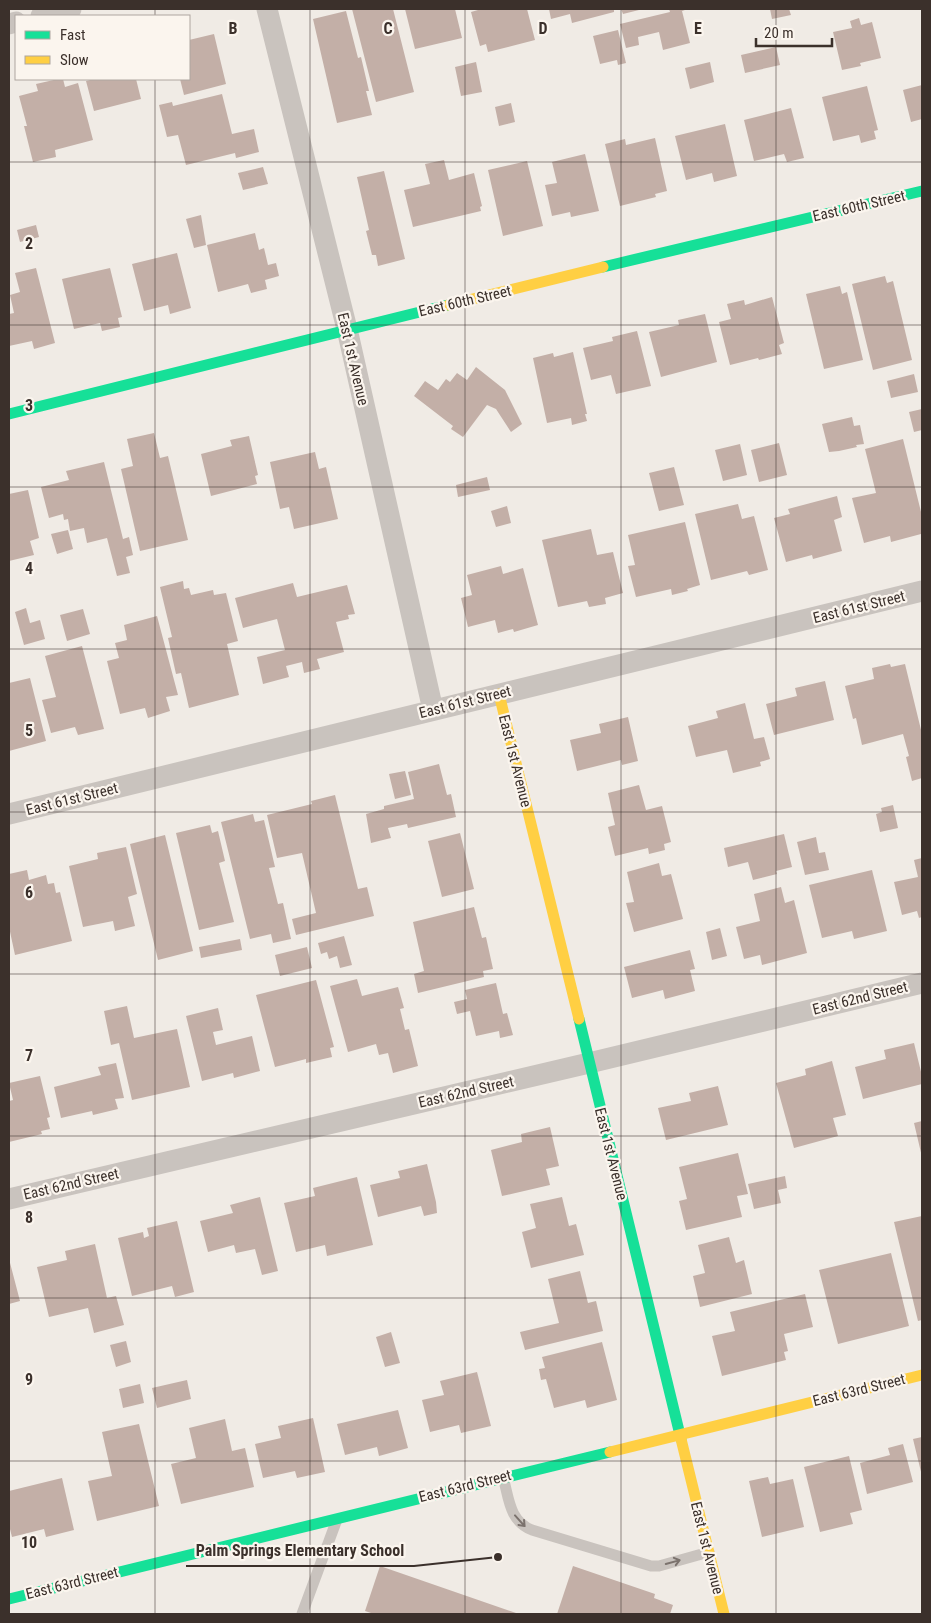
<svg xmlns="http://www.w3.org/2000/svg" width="931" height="1623" font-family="'Roboto Condensed',sans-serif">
<rect width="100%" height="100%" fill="#f0ebe5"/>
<path fill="#c3afa7" d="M352,9H393L414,92L376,102Z
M405,9H455L462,38L415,49Z
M478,9H527L535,40L488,52L486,44L480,46L471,12L478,10Z
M549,9H614V12L572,23L570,14L551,19Z
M621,9H643L623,14Z
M669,9H688L682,11L690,43L663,50L659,32L638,37L639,45L626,48L620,24L670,12Z
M770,9H789L791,15L772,19Z
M346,11L358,58L361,57L369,91H366L372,115L337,123L313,19Z
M859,18L861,25L872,22L881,58L860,63L861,66L842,70L833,32L852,28L850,21Z
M618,30L626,63L618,65L617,60L600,64L593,36Z
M214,34L226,84L184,95L180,79H189V40Z
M776,47L780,65L745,73L741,55Z
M476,62L482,92L461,96L455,67Z
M710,62L714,82L690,89L685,68Z
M58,79H63L65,87L78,83L93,140L55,150L56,157L33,162L24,126H27L19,96L38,91L36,84Z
M94,79H136L141,99L94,111L86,81Z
M922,85V119L911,122L903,90Z
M867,86L878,130L874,131L876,139L861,143L859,135L833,141L822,97Z
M222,94L232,134L254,129L259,152L236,158L235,153L186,165L178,135L167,137L159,105L172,102L173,106Z
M511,103L515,122L499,126L495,107Z
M791,108L804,158L787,162L784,154L754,161L744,120Z
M725,124L737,176L714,182L712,173L686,180L675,136Z
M655,138L667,191L655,194L656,197L620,206L605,144L625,139L626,145Z
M585,154L599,211L571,217L570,212L552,216L545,185L557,183L552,162Z
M444,160L449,180L474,173L482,206L480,207L481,211L413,227L404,190L430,184L425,164Z
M527,161L543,226L503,236L488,170Z
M263,167L268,184L243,190L238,173Z
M384,171L405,259L378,266L376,255H372L366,231L369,230L357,177Z
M201,215L206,245L194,248L186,219Z
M36,225L39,237L20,242L17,230Z
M255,233L259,250L264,248L268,265L276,263L279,276L265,280L267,289L251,293L248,284L218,292L207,245Z
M177,253L191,308L170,314L168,305L144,311L132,264Z
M36,268L55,343L34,349L32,341L9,346V314L14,313L10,295L20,292L15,273Z
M110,268L122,317L118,318L120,327L102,331L100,323L74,329L62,279Z
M885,276L887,283L893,281L912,360L873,370L852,284Z
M840,286L842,294L847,292L863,360L824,369L806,294Z
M772,297L784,343L779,345L782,354L759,360L758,358L730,365L719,322L731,319L727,304L744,300L745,305Z
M705,314L717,362L661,377L649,332L679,325L678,320Z
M637,331L651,386L616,394L611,375L591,380L583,348L613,341L612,337Z
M573,352L587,414H585L587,421L572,425L571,418L547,423L533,358L553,353L554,357Z
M476,367L505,390L522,424L511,432L496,409L487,405L463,437L451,429L453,426L414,396L425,381L438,390L446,379L450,382L457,373L467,380Z
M914,374L918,392L891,398L887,381Z
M922,409V430L914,432L909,412Z
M852,417L854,426L860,425L864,444L856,445L857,447L839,451L829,452L822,424Z
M154,433L160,458L168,456L188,540L140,551L121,469L133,466L127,439Z
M249,436L258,475L255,476L257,484L211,496L201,454L232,446L230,440Z
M903,439L922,516L921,534L891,542L890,536L864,543L852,498L876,493L865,449Z
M779,443L787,475L759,482L751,450Z
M740,444L747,475L723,481L715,450Z
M315,452L319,469L326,467L338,519L294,529L289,507L280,509L270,462Z
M104,462L123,539L129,537L133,555L126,557L130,573L117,576L107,538L87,543L84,528L70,531L68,519L64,520L63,514L49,518L41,487L69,480L66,471Z
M674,467L684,505L659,511L649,473Z
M487,477L490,490L458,497L456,485Z
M28,490L39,538L30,541L34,555L9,561V494Z
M837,496L842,517L834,520L842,551L813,559L812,555L786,562L774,518L790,514L788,509Z
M738,504L742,519L754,516L768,570L749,575L747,571L711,580L695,514Z
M507,506L511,523L496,527L491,511Z
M685,522L700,585L687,589L688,591L672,595L671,589L636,597L628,566L635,565L628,535Z
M591,529L597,555L613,552L623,593L605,598L606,604L589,607L587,601L558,607L542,540Z
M68,530L73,549L57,554L51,534Z
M501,566L503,574L523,568L538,625L514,632L513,629L498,633L495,620L468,627L461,598L472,595L467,575Z
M183,581L184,589L189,588L191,595L213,590L214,595L226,593L238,641L227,644L239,695L189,708L181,673L176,674L168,638L172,637L160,587Z
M293,583L297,597L347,585L355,614L348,615L349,619L336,622L344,652L317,659L320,669L304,673L302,662L286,666L289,677L263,684L257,657L285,650L277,619L243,628L235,598Z
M26,608L30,623L40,620L45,639L24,645L15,612Z
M83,609L90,634L67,641L60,615Z
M157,616L178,695L166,697L170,711L148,718L145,708L120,714L107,661L119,658L115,643L127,640L124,625Z
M82,646L104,729L78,735L75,727L51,733L42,700L56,697L45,656Z
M890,664L891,667L905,664L922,734V778L912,781L906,757L909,756L903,734L862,745L856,718L853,719L845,686L874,679L872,668Z
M30,678L46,741L9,751V683Z
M825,681L834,720L774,735L766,704L797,696L795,688Z
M745,703L754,739L764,737L770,759L760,762L761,766L733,773L727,750L696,757L688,726L718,718L716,711Z
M628,717L638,761L622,765L621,760L577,771L570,740L601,733L599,724Z
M439,764L447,795L451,794L456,817L408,828L407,824L388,828L391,838L371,843L366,814L384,809V806L414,799L408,772Z
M405,771L411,795L395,799L389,774Z
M639,785L646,810L662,806L671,842L664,844L665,850L649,854L648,848L615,856L608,827L615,825L608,793Z
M335,795L358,889L367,887L374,916L296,935L292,919L316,913L302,853L277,858L267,815L312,804L311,801Z
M893,805L898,828L880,832L876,814L882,812L881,808Z
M253,814L255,822L264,820L275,867L269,868L278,904L283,903L291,939L273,943L271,934L250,939L221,822Z
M210,825L212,833L218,831L225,861L219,863L234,922L199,930L176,833Z
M460,833L474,889L442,897L428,841Z
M784,834L792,867L776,871L777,874L753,880L748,862L728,867L724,848Z
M165,835L193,951L158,960L130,844Z
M816,837L819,853L825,852L829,870L805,875L797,842Z
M126,847L137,894L128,897L135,926L115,931L113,921L83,927L69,866L98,859L97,853Z
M922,858V917L919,918L917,911L902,915L894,882L918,877L914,860Z
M659,863L662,876L671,874L683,919L634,932L626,903L634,902L627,872Z
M27,870L29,880L46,875L48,884L54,883L56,893L60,892L72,941L15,955L9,927V874Z
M872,870L887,931L854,939L852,931L822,938L809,885Z
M781,887L785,903L794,900L807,953L762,965L760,955L744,959L736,927L760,921L754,894Z
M474,907L482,938L486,937L493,969L483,971L484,977L418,993L414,974L424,971L413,922Z
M720,928L727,956L712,960L706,932Z
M344,936L352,965L340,968L337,956L329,959L327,952L321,954L318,943Z
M240,939L242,950L201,958L199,947Z
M307,947L312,968L280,976L275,955Z
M690,950L695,969L690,970L695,991L665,999L663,990L632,998L624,967Z
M357,979L362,996L398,987L404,1008L400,1009L405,1030L409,1029L418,1066L393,1073L388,1053L379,1055L376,1044L348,1052L330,986Z
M316,980L334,1047L330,1048L332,1057L306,1063V1059L275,1067L256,995Z
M496,983L503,1014L507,1013L513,1035L500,1038L499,1031L476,1036L470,1011L457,1014L454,1002L467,999L465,990Z
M127,1006L134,1038L177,1029L190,1087L132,1100L119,1043L111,1045L104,1011Z
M218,1008L223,1030L213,1032L216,1045L252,1036L260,1071L234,1078L233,1073L202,1081L186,1016Z
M914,1043L922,1076V1084L863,1099L855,1067L886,1059L884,1050Z
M832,1061L846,1115L833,1118L838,1136L794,1148L776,1083L806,1075L805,1069Z
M116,1063L124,1098L115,1099L118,1109L93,1115L92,1111L61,1118L54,1087L101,1075L98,1067Z
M40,1076L50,1117L47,1118L50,1129L41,1131L42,1134L9,1142V1101L13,1100L9,1083Z
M718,1086L728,1125L666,1140L658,1108L691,1101L689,1093Z
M922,1121V1157L914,1123Z
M550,1127L559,1166L546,1169L550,1185L502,1196L491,1150L522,1142L521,1134Z
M738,1153L748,1194L737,1196L742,1217L686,1230L679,1201L687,1199L679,1167Z
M427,1164L436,1202L437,1213L424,1216L421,1206L378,1217L370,1185L400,1178L398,1171Z
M785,1176L787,1188L778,1190L781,1203L754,1209L748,1184Z
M357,1177L373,1245L327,1256L325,1245L296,1252L284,1203L315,1196L313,1188Z
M260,1197L278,1271L262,1275L255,1249L236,1253L234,1245L208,1252L200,1221L233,1213L230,1205Z
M562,1197L569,1226L576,1224L584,1255L531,1268L522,1232L536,1228L530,1204Z
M922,1216V1320L918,1321L894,1222Z
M177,1221L194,1292L175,1297L172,1286L132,1296L118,1238L143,1232L144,1238L149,1236L147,1228Z
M729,1237L736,1263L744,1260L752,1294L700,1307L693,1276L705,1273L698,1245Z
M95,1244L107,1298L116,1296L124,1325L94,1333L88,1308L49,1317L37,1267L67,1260L65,1251Z
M891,1253L909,1326L838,1344L819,1270Z
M9,1259L20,1301L9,1304Z
M580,1271L588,1303L596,1301L603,1331L525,1350L520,1332L559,1323L548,1279Z
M805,1294L813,1327L784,1334L788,1351L784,1352L786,1360L722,1376L712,1336L735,1331L730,1312Z
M391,1332L400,1363L385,1367L376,1337Z
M126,1341L131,1362L116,1367L110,1345Z
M602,1342L617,1400L587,1408L585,1400L554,1408L546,1379L541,1380L539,1369L545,1368L542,1357Z
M477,1372L491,1426L461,1433L459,1425L430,1432L422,1400L444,1395L440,1381Z
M187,1380L191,1399L157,1408L152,1388Z
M140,1384L144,1403L123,1408L119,1389Z
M398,1410L408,1448L379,1456L377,1447L345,1455L337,1424Z
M313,1418L325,1472L297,1478L295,1471L263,1478L255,1444L281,1438L278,1426Z
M225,1419L232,1451L245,1448L254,1487L181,1504L171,1464L196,1458L189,1428Z
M139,1424L159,1506L97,1521L88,1481L112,1476L102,1432Z
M922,1437V1476L913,1439Z
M903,1444L913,1482L867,1494L860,1463L890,1455L888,1448Z
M849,1456L862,1510L850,1513L853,1524L820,1532L804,1467Z
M768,1477L770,1484L793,1479L804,1527L762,1537L749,1481Z
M62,1478L74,1530L46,1537L44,1529L12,1537L9,1525V1491Z
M380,1566L519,1614H374L365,1611Z
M573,1566L655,1594L654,1598L673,1605L670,1614H557Z"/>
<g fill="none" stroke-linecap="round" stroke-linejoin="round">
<path stroke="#c9c3be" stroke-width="11" d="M503,1477C509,1498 509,1521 532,1530L651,1566H659L709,1552
M302,1614L336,1522"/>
<path stroke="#c9c3be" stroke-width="21" d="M267,9L347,329L433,710
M41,16L71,9
M9,24L16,22
M9,814L922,591
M9,1199L589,1063L922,983"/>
<path stroke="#16e098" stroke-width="11" d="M603,267L922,191
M9,414L448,305
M579,1019L681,1439
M9,1599L610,1452"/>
<path stroke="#ffcf43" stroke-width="11" d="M448,305L603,267
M499,694L579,1019
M681,1439L724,1614
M610,1452L922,1375"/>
</g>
<defs><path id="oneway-shaft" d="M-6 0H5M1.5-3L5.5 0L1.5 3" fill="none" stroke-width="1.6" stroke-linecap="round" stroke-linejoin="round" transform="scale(1.25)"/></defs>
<g stroke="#7b726d">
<use href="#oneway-shaft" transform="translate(520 1521) rotate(48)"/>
<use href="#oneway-shaft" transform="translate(673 1562) rotate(-15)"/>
</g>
<path fill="none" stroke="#3b302b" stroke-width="1" stroke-opacity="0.55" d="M155,9V16M310,9V1614M465,9V1614M621,9V1614M776,9V1614M155,79V1614M9,162H922M9,325H922M9,487H922M9,649H922M9,812H922M9,974H922M9,1136H922M9,1298H922M9,1461H922"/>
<g text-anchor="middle" stroke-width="4.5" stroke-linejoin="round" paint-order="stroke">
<g font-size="15" fill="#3b302b" stroke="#fbf5ee">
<text transform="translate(859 206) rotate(-13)" y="5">East 60th Street</text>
<text transform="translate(465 301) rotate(-13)" y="5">East 60th Street</text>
<text transform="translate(353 359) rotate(77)" y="5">East 1st Avenue</text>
<text transform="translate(859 607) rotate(-14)" y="5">East 61st Street</text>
<text transform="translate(465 702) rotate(-14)" y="5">East 61st Street</text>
<text transform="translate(515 761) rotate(76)" y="5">East 1st Avenue</text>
<text transform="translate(72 799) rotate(-14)" y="5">East 61st Street</text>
<text transform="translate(860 998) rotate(-14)" y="5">East 62nd Street</text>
<text transform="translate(466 1092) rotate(-13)" y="5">East 62nd Street</text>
<text transform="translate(611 1154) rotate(76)" y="5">East 1st Avenue</text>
<text transform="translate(71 1184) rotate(-13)" y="5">East 62nd Street</text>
<text transform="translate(859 1390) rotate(-14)" y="5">East 63rd Street</text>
<text transform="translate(465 1486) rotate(-14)" y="5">East 63rd Street</text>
<text transform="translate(707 1548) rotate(76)" y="5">East 1st Avenue</text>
<text transform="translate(72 1583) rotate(-14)" y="5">East 63rd Street</text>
</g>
</g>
<g font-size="16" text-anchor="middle" font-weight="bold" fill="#3b302b" stroke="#fbf5ee" stroke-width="4.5" stroke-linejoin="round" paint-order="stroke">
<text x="233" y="34">B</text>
<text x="388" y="34">C</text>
<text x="543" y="34">D</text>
<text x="698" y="34">E</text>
<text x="29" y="249">2</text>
<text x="29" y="411">3</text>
<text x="29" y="574">4</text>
<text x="29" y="736">5</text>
<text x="29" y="898">6</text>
<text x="29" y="1061">7</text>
<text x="29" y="1223">8</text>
<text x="29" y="1385">9</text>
<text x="29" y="1548">10</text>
</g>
<path fill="none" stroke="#3b302b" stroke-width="2" d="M498 1557L414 1566H186"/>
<circle fill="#3b302b" stroke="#fbf5ee" stroke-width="2" cx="498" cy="1557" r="5"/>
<g font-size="16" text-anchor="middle" font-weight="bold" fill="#3b302b" stroke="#fbf5ee" stroke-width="4.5" stroke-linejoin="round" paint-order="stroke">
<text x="300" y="1556">Palm Springs Elementary School</text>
</g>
<rect width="931" height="1623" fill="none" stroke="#3b302b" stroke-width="20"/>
<rect x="15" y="15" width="175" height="65" fill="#fbf5ee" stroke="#aea6a0"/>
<rect x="25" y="31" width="25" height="8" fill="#16e098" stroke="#aea6a0"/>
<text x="60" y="40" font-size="15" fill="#3b302b">Fast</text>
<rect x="25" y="56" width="25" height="8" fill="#ffcf43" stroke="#aea6a0"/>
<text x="60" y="65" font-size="15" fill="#3b302b">Slow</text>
<path d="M756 38v8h76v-8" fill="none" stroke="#3b302b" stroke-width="2.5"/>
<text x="764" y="38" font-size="15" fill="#3b302b" stroke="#fbf5ee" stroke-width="4" paint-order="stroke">20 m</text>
</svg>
